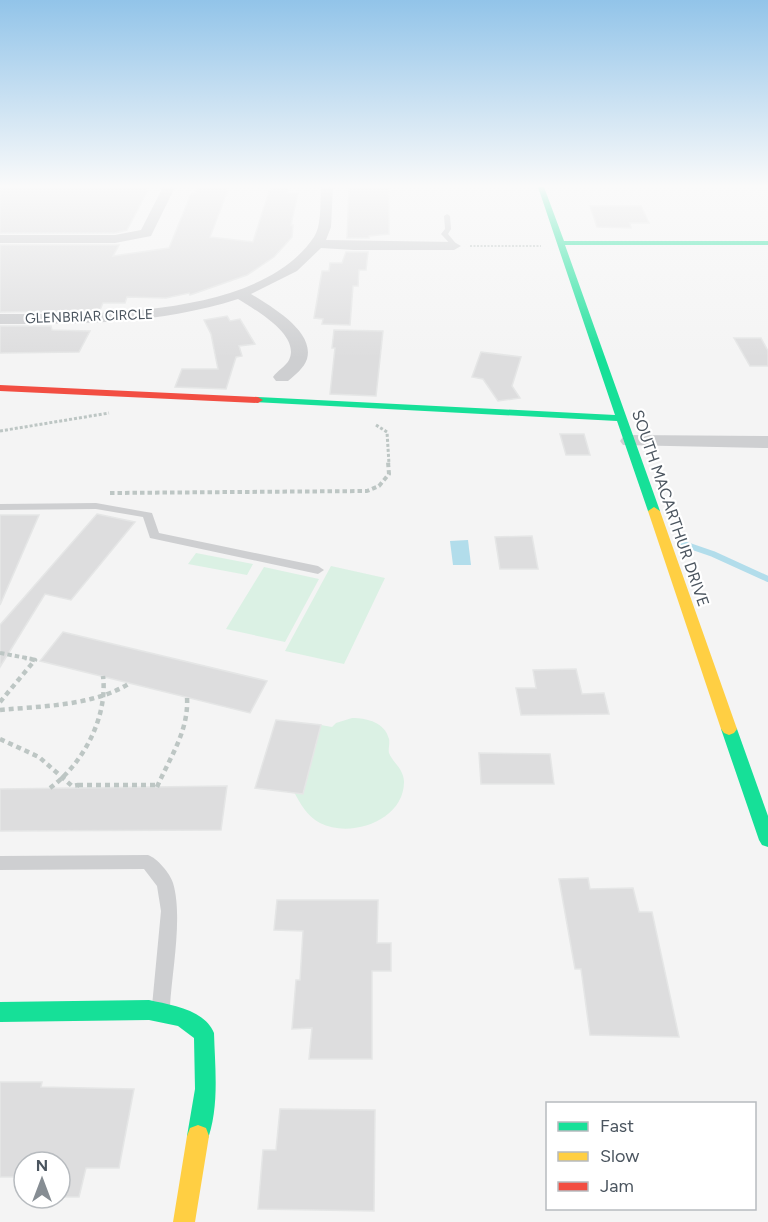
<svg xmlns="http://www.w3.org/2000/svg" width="768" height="1222" font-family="Figtree,sans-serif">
<rect width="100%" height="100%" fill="#f4f4f4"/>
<path fill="#dbf1e4" d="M196,553L253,564L247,575L188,564Z
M331,566L385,578L344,664L285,651Z
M264,567L319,579L285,642L226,629Z
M352,718C368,718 385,723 389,739C390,744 388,749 389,753C393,763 403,768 404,781C405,820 351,839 320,823C307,816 301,805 294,792L303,794L321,725L332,727L336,723Z"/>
<path fill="#b2ddeb" d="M468,540L471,565H453L450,541Z"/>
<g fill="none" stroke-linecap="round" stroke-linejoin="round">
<path stroke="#b2ddeb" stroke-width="6" d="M681,543L713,554L768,579"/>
</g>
<path fill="#ddddde" stroke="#e5e6e6" stroke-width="1.5" d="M0,187H140L149,188L127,230L115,233H0Z
M209,187H229L210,237L253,242L270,188H288L287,193H298L291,225H293L292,237L274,257L247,275L190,295L189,293L166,298L127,297L125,303H103L100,310L0,312V245H119L113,256L169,248L191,194H195L198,188Z
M349,187H389V234L369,236V238H347Z
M590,206H641L649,223H630L631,228L597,227Z
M346,252H368L366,270H359L358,286H353L350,325L322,324L323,319L314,318L322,271H329L330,263H342Z
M227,316L230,321L240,319L255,344L239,346L242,356L236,357L226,389L175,387L182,369H218L211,334L204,320Z
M0,326H51L52,330L90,331L79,352L0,353Z
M334,330L383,331L376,396L330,394L335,348H332Z
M734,338H761L768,351V366H750Z
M481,352L521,357L512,386L520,398L498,401L483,379L472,377Z
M560,434H584L590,455H566Z
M97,514L135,522L71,600L45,594L0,667V625Z
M0,515H39L0,605Z
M532,536L538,569H500L495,537Z
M63,632L267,681L250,713L40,661Z
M576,669L582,694L604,693L609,714L521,715L516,688H536L533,670Z
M276,720L321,725L303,794L255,788Z
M479,753L550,754L554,784H481Z
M227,786L221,830L0,831V789Z
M588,878L590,889L633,888L639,912H652L679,1037L590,1035L581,969H575L559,879Z
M277,900H378L377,943H391V971H372V1059H309L312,1028L292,1029L296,980H300L303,931L274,930Z
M0,1082H42L41,1087L134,1089L119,1168H86L79,1197H60V1162H21L17,1177H0Z
M280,1109L375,1110L374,1211L258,1209L263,1150H276Z"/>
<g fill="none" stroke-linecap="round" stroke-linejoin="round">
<path stroke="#bdc6c4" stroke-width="2" stroke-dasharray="2 1.5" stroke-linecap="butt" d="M470,246H541"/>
<path stroke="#bdc6c4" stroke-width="3" stroke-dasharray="3 2" stroke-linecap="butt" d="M376,425L387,432L389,464
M0,431L109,413"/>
<path stroke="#bdc6c4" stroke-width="4" stroke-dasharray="4.5 3" stroke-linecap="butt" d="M110,493L367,491L379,486L389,474L388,462
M0,653L32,659"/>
<path stroke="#bdc6c4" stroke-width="4.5" stroke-dasharray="5 4" stroke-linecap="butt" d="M0,702L35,660L25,658
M0,710C42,706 94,706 130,683
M0,739L39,757L72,786L78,785L76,788
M78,785H157
M157,787C170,757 189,731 187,697
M50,788C83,764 108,717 103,676"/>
<path fill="#cecfd1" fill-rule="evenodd" d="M447,214L450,216L451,229L448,234L458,246L454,248L441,234L445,229L444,216Z
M96,503L152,513L159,533L318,566L324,570L318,574L150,538L143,517L96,509L0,510V504Z
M148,855C157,858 170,873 173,883C183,916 172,971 170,1006L167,1012L161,1015L155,1012L152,1006L161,911L157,886L144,869L0,870V856Z"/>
<path fill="#cecfd1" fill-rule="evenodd" d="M163,187H175L151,236L115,243H0V235H115L141,230Z
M321,187H333L331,227L326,240L454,242L461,246L454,250H354L321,248L297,271L251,294C270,306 315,331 307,359C304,368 295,375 288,381H276L273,377C277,371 286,366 289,360C301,335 255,310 238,299C160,324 81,324 0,324V314C90,314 259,319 314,237C322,225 320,201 321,187Z
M630,435L768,436V448L623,445L620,441L623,437Z"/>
<path fill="#16e098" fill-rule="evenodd" d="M538,187H544L564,241H768V245H565L660,511L658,514L654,515L648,511L617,421L254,402V398L258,397L615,415Z
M729,723L734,725L737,729L768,816V847L762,845L759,840L721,729L724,725Z
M149,1000C171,1005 204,1009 214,1033C215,1068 220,1110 206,1144L198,1147L190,1144L187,1136L195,1089L194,1038L178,1026L149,1020L0,1022V1002Z"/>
<path fill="#ffcf43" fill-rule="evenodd" d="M654,507L660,511L737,729L734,733L729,735L724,733L721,729L648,511Z
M198,1125L206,1128L209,1136L195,1222H173L187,1136L190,1128Z"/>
<path fill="#f24e42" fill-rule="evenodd" d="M0,385L258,397L263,400L258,403L0,391Z"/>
</g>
<linearGradient id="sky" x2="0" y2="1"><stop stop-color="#92c4e9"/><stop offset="0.52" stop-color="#fafafa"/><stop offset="1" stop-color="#fafafa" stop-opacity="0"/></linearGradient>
<rect width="768" height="358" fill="url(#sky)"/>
<g text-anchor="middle" stroke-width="4.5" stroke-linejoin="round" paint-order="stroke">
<g font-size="14" fill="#4b555f" stroke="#fff">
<text transform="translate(89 316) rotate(-2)" y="5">GLENBRIAR CIRCLE</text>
</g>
<g font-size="16" fill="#4b555f" stroke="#fff">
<text transform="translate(671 508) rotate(71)" y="6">SOUTH MACARTHUR DRIVE</text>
</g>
</g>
<rect x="546" y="1102" width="210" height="108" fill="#ffffff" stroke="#b7bbbf" stroke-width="1.5"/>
<rect x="558" y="1122" width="30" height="9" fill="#16e098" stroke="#b7bbbf" stroke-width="1.5"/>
<text x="600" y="1132" font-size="18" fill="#4b555f">Fast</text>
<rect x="558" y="1152" width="30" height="9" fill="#ffcf43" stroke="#b7bbbf" stroke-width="1.5"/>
<text x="600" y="1162" font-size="18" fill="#4b555f">Slow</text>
<rect x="558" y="1182" width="30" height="9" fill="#f24e42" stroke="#b7bbbf" stroke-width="1.5"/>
<text x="600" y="1192" font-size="18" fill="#4b555f">Jam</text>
<g transform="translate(42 1180)"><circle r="28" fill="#ffffff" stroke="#b7bbbf" stroke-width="1.5"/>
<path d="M0-4.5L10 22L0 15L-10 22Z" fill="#868d93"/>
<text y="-9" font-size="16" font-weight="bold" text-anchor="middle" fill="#4b555f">N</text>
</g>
</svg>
